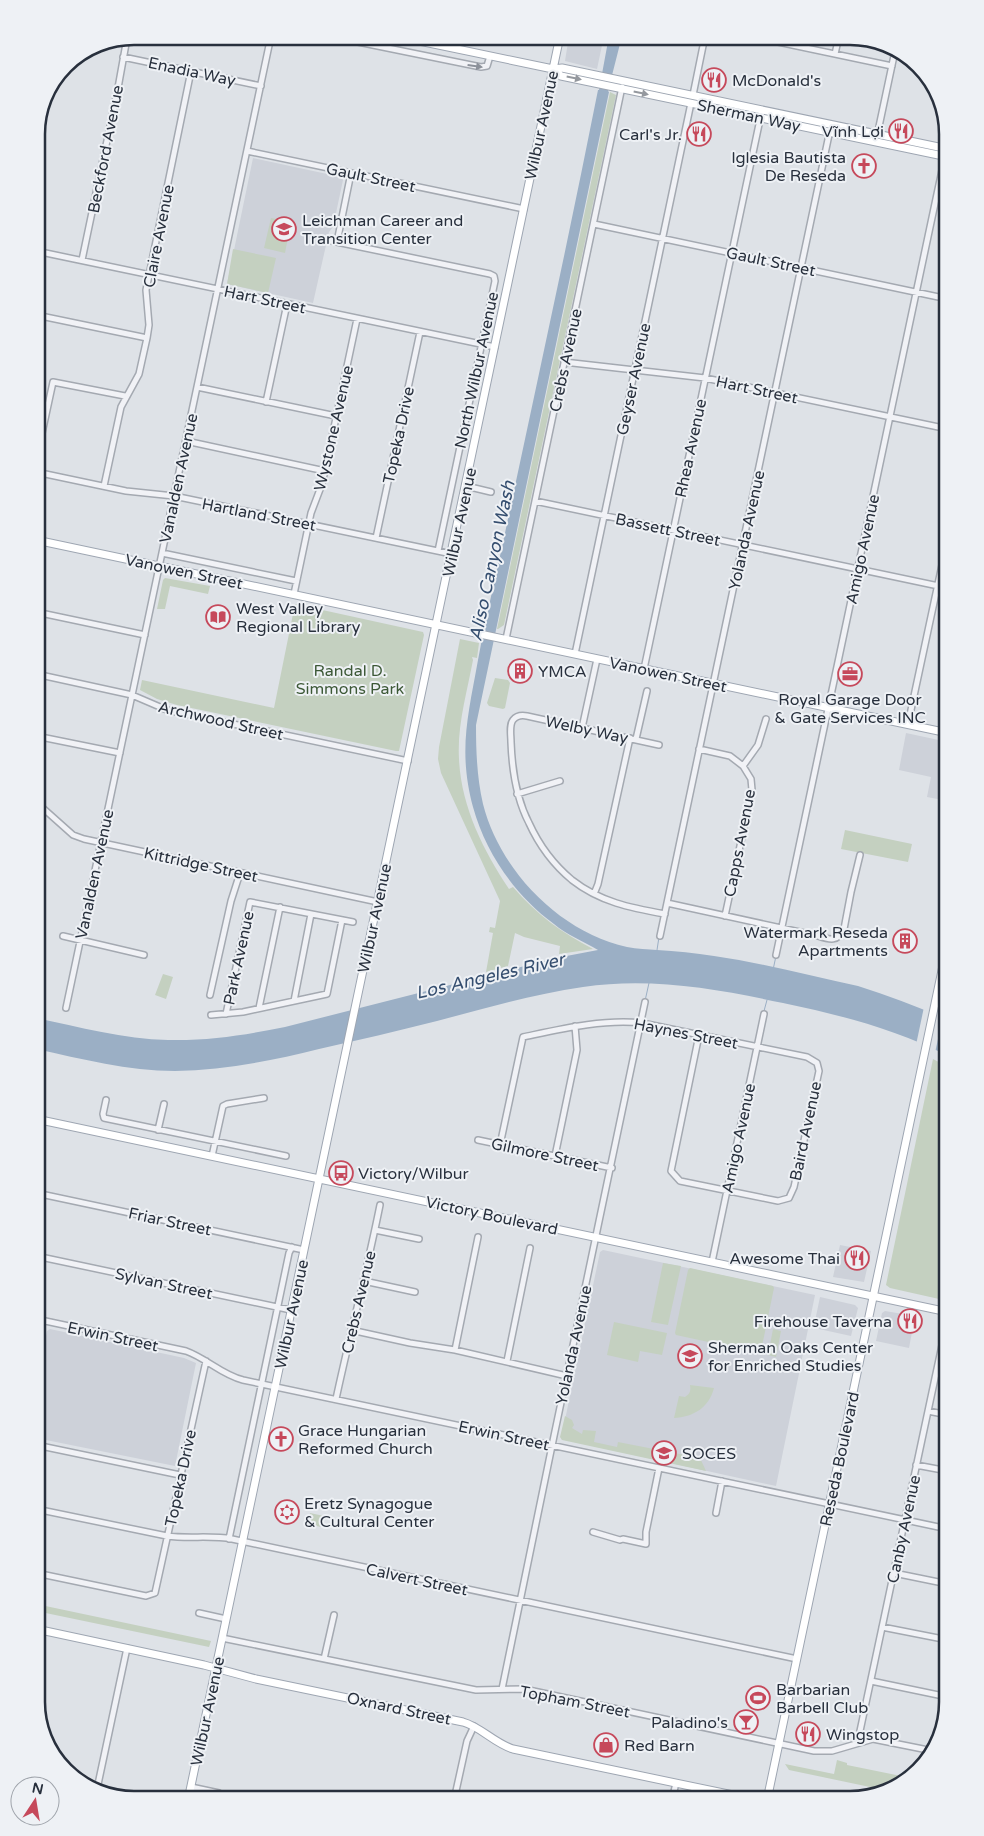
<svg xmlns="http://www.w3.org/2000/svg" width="984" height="1836" font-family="'Varela Round',sans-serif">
<rect width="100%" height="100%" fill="#dee2e7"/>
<path fill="#cdd1d9" d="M569,36H604L597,69L565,61Z
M253,158L341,177L343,180L333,227L329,232L313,303L227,284Z
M906,733L948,742V801L927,797L931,777L899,770Z
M840,1245L871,1251L864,1282L833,1277Z
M603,1250L815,1295L776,1486L561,1439L600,1252Z
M820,1297L855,1305L858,1308L851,1336L819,1329L820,1322L815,1321Z
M885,1311L915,1316L909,1348L876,1341L882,1313Z
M50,1329L184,1358L196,1363L175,1466L36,1438V1385L47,1331Z"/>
<path fill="#c4d0c0" d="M610,92L616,95L504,625L498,629H497Z
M271,218L291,222L285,253L264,248Z
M233,249L276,258L268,293L227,284Z
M165,578L210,586L208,594L170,586L165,609H157L163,580Z
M295,604L423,632L424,635L399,751H396L177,705L157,699L140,690L142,680L274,708Z
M460,639L479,643L477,658L472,657L473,660C467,692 457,726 459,759C461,806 483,850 509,889L513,887C536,914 562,933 593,949L559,954L560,946L524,937L515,933L508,966L486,972L493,933L489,932L490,927L495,928L500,901L441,773L438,759L439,747Z
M495,678L508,680L510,683L505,708L503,709L489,706L487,703Z
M845,830L912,844L908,862L841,849Z
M163,974L173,977L166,999L155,995Z
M933,1059L948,1067V1301L890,1288L886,1285Z
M663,1263L681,1266L668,1325L651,1322Z
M690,1268L773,1286L774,1288L761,1351L759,1353L676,1335L675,1333L688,1270Z
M614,1322L667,1333L662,1355L640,1351L638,1362L607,1355Z
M773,1329L781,1331L776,1357L768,1355Z
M690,1385L714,1388C709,1408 693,1417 674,1418L679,1396L685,1397C690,1394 691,1391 690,1385Z
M565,1416L572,1420L574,1425L572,1428L582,1434L583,1430L596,1431L594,1442L617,1447L618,1442L700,1458L706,1471L562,1440L560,1437Z
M310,1513L324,1516L321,1527L308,1524Z
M36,1604L211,1641L209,1647L36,1611Z
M837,1760L847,1763V1765L906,1777L889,1791L789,1770L785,1764L834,1774Z"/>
<path fill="#9bafc5" d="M609,36H622L608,91L609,92L476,725C476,752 477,778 483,804C500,871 560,932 627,947C637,949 648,949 657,950C676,951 695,953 714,956C762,963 811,976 858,986C889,996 919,1007 948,1020V1056C896,1029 840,1015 783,1003C717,989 651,977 583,987C534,994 486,1008 437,1021C398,1031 358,1040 319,1049C271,1061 224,1070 175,1071C128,1071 82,1059 36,1049V1018C79,1027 124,1039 168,1040C208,1041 246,1035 285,1027L556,958L598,950C583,941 567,935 554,924C515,895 486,854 473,807C458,751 468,716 478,660C487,611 499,563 509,514C539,373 570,232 598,90H599Z"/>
<path fill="#dee2e7" d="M924,1007L943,1015L935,1053L916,1045Z"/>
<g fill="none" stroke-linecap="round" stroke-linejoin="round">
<path stroke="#9bafc5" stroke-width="1" d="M657,950L659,937
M773,970L776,956
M645,1001L649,983
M764,1011L767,1000
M947,1016L948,1017"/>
<g stroke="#a4a9b1" stroke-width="8">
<path id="minor" d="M341,36L358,42L481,67L487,66L490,56
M749,36L892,66
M835,54L839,36
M123,57L261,86
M693,95L705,36
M877,136L895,51
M36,140L43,108
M247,151L524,209
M594,224L948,299
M327,240L490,274L494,276L495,281L438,551
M337,242L351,173
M36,251L495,347
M82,260L118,88L127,38
M36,315L147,338
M564,362L705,378L948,429
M197,387L336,416
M266,402L287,304
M186,441L325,471
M36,461L53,382L125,396
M36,472L126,491L174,496L452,554
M104,486L121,407L139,374L147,338L149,325L146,290L191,71
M466,486L491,492
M535,501L948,588
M376,538L420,332
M162,553L296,581
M294,594L311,513L322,484L357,319
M36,612L145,635
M506,639L622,87
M575,654L691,103
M644,669L762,110
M36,674L132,695L167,710L408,761
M908,724L948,537
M582,728L597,659
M36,736L120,753
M636,739L647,691
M659,745L527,716C522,715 517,715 513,720C509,725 511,735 511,742C512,770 516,798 529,823C539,845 554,865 572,880C600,902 631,908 665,914
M699,749L730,756L743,766
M517,794L560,781
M36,802L73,835L84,839L378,902
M594,894L598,884L630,738
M667,903L818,936C830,940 838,942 844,929L851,892L860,855
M725,916L752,790L751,779L743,766L758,745L766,719
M63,936L144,955
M660,936L830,130
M776,955L948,142
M210,995L231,901L240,873
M936,999L948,1005
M294,1001L311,914
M66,1008L271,36
M259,1008L280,907
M226,1014L250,902L353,922
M211,1015L243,1012L327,994L342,920
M106,1100L103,1114L104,1118L286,1156
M158,1130L164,1104
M478,1140L612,1168
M500,1145L523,1037C561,1029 602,1019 642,1023L807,1057L817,1063L819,1071L794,1187L789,1198L778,1201L680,1181L671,1171L699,1035
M36,1147L42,1120
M212,1156L223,1106L227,1104L264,1098
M555,1156L577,1050L575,1026
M36,1193L304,1250
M375,1230L419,1239
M36,1256L291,1310
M712,1262L764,1014
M364,1281L415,1292
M36,1319L186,1351C206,1358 222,1375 243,1380L948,1529
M351,1330L410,1343L455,1350L567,1376
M455,1350L478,1237
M36,1352C42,1321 44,1290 36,1259
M940,1357L948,1358
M507,1361L530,1248
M336,1399C350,1334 367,1270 380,1205
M928,1411L948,1415
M36,1445L180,1475
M916,1465L948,1471
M36,1509L167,1536C189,1539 211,1535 232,1539L797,1659
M716,1513L722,1481
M593,1532L620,1540L623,1539L646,1544V1532L659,1468
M229,1539L289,1253L292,1247
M36,1573L146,1596L155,1593L206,1361
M894,1573L948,1584
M199,1613L226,1619
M882,1627L948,1640
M222,1638L476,1690L524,1689L814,1751H832L873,1739L933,1751
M36,1647L40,1630
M324,1659L334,1615
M871,1681L948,1697
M502,1689L554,1436L645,1002
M861,1741L860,1731L948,1317
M191,1787L219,1793L229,1800
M97,1789L127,1648
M454,1800L467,1741L474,1726
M672,1800L676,1783"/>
</g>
<g stroke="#9ea6b2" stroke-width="9">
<path id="major" d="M395,36L553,69L562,68L948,149
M553,69L561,76L948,157
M36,540L948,733
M36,1119L948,1312
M36,1629L204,1665L256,1679L463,1722C481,1727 494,1743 513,1749L757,1800
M188,1800L560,36
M767,1800L948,942"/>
</g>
<use href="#minor" stroke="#f1f2f6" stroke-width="5"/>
<use href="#major" stroke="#fff" stroke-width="7"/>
</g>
<defs><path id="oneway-solid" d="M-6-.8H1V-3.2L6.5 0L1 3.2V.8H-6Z" transform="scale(1.25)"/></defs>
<use fill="#8c919a" href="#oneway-solid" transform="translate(475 66) rotate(8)"/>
<g fill="#94989e">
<use href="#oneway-solid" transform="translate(574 78) rotate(12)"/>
<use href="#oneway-solid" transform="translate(641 93) rotate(12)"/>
</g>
<defs>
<g id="restaurant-ring" transform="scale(1.25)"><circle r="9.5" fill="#eef1f5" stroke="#c6495b" stroke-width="1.5"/><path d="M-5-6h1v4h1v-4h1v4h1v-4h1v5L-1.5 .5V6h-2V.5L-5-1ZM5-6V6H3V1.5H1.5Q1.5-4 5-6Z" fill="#c6495b"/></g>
<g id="church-ring" transform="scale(1.25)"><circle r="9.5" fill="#eef1f5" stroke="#c6495b" stroke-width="1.5"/><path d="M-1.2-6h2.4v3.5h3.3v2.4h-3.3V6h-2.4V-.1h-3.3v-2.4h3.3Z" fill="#c6495b"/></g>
<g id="school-ring" transform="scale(1.25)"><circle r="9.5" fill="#eef1f5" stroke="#c6495b" stroke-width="1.5"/><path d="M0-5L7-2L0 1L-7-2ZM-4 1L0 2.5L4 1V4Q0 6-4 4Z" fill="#c6495b"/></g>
<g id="library-ring" transform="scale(1.25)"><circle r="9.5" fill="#eef1f5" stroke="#c6495b" stroke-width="1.5"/><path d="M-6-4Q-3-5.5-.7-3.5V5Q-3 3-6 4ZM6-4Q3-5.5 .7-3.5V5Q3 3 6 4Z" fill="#c6495b"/></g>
<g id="building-ring" transform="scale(1.25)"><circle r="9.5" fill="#eef1f5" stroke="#c6495b" stroke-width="1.5"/><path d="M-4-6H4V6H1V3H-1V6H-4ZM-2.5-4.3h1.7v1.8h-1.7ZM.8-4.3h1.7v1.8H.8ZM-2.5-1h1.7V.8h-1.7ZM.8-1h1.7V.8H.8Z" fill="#c6495b"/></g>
<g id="office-ring" transform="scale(1.25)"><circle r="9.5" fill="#eef1f5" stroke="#c6495b" stroke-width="1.5"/><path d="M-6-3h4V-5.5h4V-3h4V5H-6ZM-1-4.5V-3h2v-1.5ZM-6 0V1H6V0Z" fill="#c6495b"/></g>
<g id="bus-ring" transform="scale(1.25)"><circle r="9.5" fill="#eef1f5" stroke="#c6495b" stroke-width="1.5"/><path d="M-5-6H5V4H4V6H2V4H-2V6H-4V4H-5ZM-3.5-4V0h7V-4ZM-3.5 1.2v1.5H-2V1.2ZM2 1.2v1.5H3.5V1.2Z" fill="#c6495b"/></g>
<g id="synagogue-ring" transform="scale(1.25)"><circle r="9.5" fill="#eef1f5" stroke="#c6495b" stroke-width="1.5"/><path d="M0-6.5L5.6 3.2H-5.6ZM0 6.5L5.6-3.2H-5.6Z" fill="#c6495b"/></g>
<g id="stadium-ring" transform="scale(1.25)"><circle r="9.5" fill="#eef1f5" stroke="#c6495b" stroke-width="1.5"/><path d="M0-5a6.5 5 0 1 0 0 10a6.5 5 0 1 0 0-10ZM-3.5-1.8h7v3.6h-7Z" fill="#c6495b"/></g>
<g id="bar-ring" transform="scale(1.25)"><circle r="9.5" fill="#eef1f5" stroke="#c6495b" stroke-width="1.5"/><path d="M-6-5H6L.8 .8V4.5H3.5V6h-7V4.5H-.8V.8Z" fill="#c6495b"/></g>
<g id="shop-ring" transform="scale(1.25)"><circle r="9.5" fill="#eef1f5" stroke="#c6495b" stroke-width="1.5"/><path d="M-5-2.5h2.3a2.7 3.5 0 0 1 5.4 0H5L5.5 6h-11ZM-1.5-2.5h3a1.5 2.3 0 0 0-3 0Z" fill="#c6495b"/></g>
</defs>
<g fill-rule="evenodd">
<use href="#restaurant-ring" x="714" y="80"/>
<use href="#restaurant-ring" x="901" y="131"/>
<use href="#restaurant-ring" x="699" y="134"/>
<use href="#church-ring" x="864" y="166"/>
<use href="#school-ring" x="284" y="229"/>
<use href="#library-ring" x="218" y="617"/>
<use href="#building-ring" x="520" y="671"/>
<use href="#office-ring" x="850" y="674"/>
<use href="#building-ring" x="905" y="941"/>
<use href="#bus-ring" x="341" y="1173"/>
<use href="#restaurant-ring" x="857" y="1258"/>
<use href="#restaurant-ring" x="910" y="1321"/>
<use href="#school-ring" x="690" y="1356"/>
<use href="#church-ring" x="281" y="1439"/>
<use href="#school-ring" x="664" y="1453"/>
<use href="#synagogue-ring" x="287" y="1512"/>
<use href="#stadium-ring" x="758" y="1698"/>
<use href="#bar-ring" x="746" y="1722"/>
<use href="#restaurant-ring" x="808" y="1734"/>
<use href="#shop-ring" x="606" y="1745"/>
</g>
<g text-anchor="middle" stroke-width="4" stroke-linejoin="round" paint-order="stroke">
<g font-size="16" fill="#28303d" stroke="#eef1f5">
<text transform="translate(192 71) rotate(12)" y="6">Enadia Way</text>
<text transform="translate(749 115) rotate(12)" y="6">Sherman Way</text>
<text transform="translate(541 125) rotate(-78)" y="6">Wilbur Avenue</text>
<text transform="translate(105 149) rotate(-79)" y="6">Beckford Avenue</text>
<text transform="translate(371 177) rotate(12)" y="6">Gault Street</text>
<text transform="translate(158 236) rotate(-79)" y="6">Claire Avenue</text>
<text transform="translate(771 261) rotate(12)" y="6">Gault Street</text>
<text transform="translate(265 299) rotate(12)" y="6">Hart Street</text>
<text transform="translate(565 360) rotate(-78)" y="6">Crebs Avenue</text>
<text transform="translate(476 370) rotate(-78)" y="6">North Wilbur Avenue</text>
<text transform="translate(633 379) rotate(-78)" y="6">Geyser Avenue</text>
<text transform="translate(757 389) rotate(12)" y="6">Hart Street</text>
<text transform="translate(333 428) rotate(-77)" y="6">Wystone Avenue</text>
<text transform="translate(398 435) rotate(-78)" y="6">Topeka Drive</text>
<text transform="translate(690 448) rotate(-78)" y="6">Rhea Avenue</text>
<text transform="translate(178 478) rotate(-78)" y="6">Vanalden Avenue</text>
<text transform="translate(259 514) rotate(11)" y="6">Hartland Street</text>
<text transform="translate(459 522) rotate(-78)" y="6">Wilbur Avenue</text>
<text transform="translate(668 529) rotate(12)" y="6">Bassett Street</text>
<text transform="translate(746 530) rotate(-78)" y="6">Yolanda Avenue</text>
<text transform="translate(862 549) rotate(-78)" y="6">Amigo Avenue</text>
<text transform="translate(184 571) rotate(12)" y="6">Vanowen Street</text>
<text transform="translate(668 674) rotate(12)" y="6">Vanowen Street</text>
<text transform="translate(221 720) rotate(13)" y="6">Archwood Street</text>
<text transform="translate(587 729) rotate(12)" y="6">Welby Way</text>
<text transform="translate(739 843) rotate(-79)" y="6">Capps Avenue</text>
<text transform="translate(201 864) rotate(12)" y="6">Kittridge Street</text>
<text transform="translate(94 874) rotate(-78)" y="6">Vanalden Avenue</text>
<text transform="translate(374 918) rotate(-78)" y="6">Wilbur Avenue</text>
<text transform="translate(238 958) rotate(-78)" y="6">Park Avenue</text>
<text transform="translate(686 1033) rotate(11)" y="6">Haynes Street</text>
<text transform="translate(805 1131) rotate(-78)" y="6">Baird Avenue</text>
<text transform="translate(738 1138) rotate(-78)" y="6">Amigo Avenue</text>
<text transform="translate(545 1154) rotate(12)" y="6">Gilmore Street</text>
<text transform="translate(492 1215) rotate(12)" y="6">Victory Boulevard</text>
<text transform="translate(170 1221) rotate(12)" y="6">Friar Street</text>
<text transform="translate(164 1283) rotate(12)" y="6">Sylvan Street</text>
<text transform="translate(358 1302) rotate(-77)" y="6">Crebs Avenue</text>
<text transform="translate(291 1314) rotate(-78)" y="6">Wilbur Avenue</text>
<text transform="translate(113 1336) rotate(12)" y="6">Erwin Street</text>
<text transform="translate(573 1345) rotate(-78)" y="6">Yolanda Avenue</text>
<text transform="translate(504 1435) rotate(12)" y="6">Erwin Street</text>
<text transform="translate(839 1459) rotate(-78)" y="6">Reseda Boulevard</text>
<text transform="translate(180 1478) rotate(-78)" y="6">Topeka Drive</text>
<text transform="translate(903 1529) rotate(-78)" y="6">Canby Avenue</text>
<text transform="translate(417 1579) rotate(12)" y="6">Calvert Street</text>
<text transform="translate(575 1701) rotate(11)" y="6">Topham Street</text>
<text transform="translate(399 1708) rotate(12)" y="6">Oxnard Street</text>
<text transform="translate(207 1711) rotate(-78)" y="6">Wilbur Avenue</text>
</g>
<g font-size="16" fill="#28303d" stroke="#eef1f5" text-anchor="start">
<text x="732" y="86">McDonald's</text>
<text x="884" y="137" text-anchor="end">Vĩnh Lợi</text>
<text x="682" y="140" text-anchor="end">Carl's Jr.</text>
<text x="846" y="163" text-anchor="end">Iglesia Bautista<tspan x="846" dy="18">De Reseda</tspan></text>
<text x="302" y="226">Leichman Career and<tspan x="302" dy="18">Transition Center</tspan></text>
<text x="236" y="614">West Valley<tspan x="236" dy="18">Regional Library</tspan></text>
<text x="538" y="677">YMCA</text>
<text x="850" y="705" text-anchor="middle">Royal Garage Door<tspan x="850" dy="18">&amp; Gate Services INC</tspan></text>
<text x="888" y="938" text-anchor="end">Watermark Reseda<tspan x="888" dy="18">Apartments</tspan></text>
<text x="358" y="1179">Victory/Wilbur</text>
<text x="840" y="1264" text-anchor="end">Awesome Thai</text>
<text x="892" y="1327" text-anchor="end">Firehouse Taverna</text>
<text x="708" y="1353">Sherman Oaks Center<tspan x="708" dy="18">for Enriched Studies</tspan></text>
<text x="298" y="1436">Grace Hungarian<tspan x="298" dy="18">Reformed Church</tspan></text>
<text x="682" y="1459">SOCES</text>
<text x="304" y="1509">Eretz Synagogue<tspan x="304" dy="18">&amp; Cultural Center</tspan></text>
<text x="776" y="1695">Barbarian<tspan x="776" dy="18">Barbell Club</tspan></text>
<text x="728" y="1728" text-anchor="end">Paladino's</text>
<text x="826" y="1740">Wingstop</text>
<text x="624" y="1751">Red Barn</text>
</g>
<g font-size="16" fill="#3c5836" stroke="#eef1f5">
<text x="350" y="676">Randal D.<tspan x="350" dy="18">Simmons Park</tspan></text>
</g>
<g font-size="18" font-style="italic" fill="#354e6f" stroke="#eef1f5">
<text transform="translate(492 561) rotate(-78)" y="6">Aliso Canyon Wash</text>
<text transform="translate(490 976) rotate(-13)" y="6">Los Angeles River</text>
</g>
</g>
<path d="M0 0H984V1836H0ZM134 45H850A89 89 0 0 1 939 134V1702A89 89 0 0 1 850 1791H134A89 89 0 0 1 45 1702V134A89 89 0 0 1 134 45Z" fill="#eef1f5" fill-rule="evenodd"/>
<path fill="none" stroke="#28303d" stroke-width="2.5" d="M134 45H850A89 89 0 0 1 939 134V1702A89 89 0 0 1 850 1791H134A89 89 0 0 1 45 1702V134A89 89 0 0 1 134 45Z"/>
<g transform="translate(35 1801) rotate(12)"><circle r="24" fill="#eef1f5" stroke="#9fa4ab"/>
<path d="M0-4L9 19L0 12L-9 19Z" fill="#c6495b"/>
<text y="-8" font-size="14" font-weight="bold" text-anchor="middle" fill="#28303d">N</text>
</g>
</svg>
